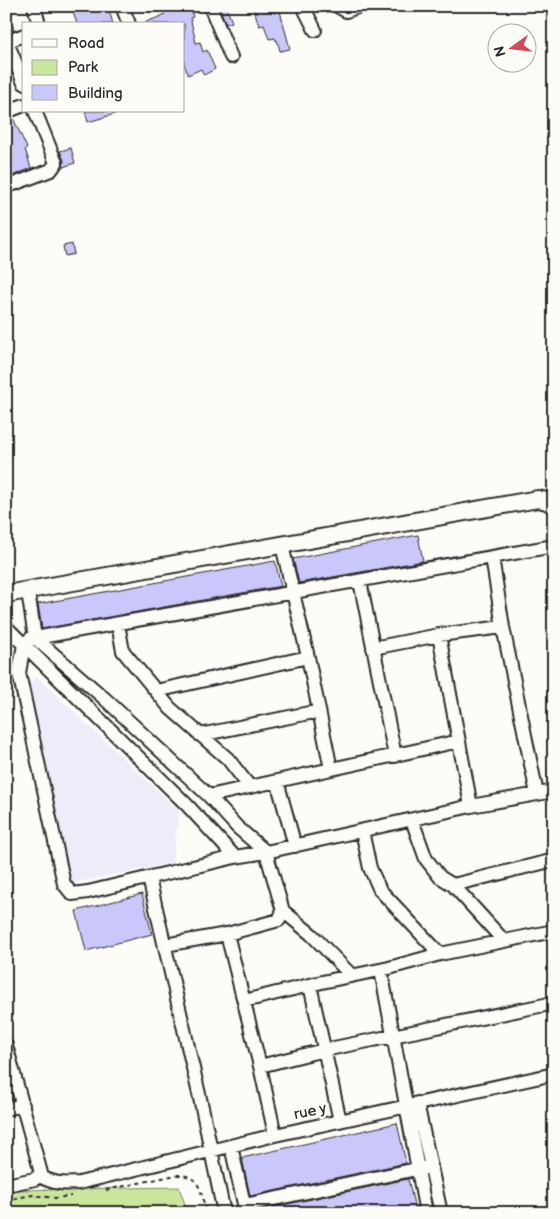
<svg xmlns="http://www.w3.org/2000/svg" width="560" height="1219" font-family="'Balsamiq Sans',sans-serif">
<rect width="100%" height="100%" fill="#fdfcf7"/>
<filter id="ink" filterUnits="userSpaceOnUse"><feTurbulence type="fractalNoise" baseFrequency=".02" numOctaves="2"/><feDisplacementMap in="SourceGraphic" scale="10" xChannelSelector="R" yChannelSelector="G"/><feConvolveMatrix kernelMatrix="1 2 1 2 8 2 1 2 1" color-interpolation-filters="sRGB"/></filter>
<g filter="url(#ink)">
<path fill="#eeecf8" d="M37,677L179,811L172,863L68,884L28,684Z"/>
<path fill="#cae59c" stroke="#7a8864" d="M179,1187L188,1213H6V1193L19,1190Z"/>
<path fill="#cac7fa" stroke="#2b2b2b" d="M71,6H108L113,24H77Z
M162,6H190L193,17L190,18L191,21L196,43L200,42L203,52L207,50L215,69L204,75L201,69L188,75L184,64V24H146V22L162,16V15L165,14Z
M219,6H221V9L226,7L232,22L226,24Z
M253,6H272L274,13L280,11L290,49L280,51L277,40L276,41L275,38L269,39L264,25L259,26Z
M6,11H8L14,30L6,33Z
M85,111H115V114L88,122Z
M13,118L27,148L25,149L31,168L35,167L6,178V120Z
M71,148L75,163L63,167L64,160L60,151Z
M72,244L74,254L65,256L63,246Z
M418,535L423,561L299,583L293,559Z
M275,561L281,586L42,629L38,604Z
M142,894L152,934L86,951L76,911Z
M397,1123L406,1163L250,1196L242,1158Z
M408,1179L416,1213H254V1211Z"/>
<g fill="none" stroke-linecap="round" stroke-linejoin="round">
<g stroke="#2b2b2b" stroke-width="16">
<path id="minor" d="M34,6L39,24
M122,6L129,24
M210,6L231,57
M303,6L315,30
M337,6L346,11L360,6
M6,42L24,35
M7,42L24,83
M6,112L24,105
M6,187L51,170L56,163L35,111
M282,545L308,657L331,769
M492,557L503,627L537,794
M360,581L395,756
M28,591L35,638L104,698L209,796L237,827L266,852L283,911L279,920L227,934L165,945
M118,624L123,651L170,708L228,759L249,786
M6,627L187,805L235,857
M35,635L24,644L19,673L64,884L72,894L88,892L235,857L266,852L471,806L554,791
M439,635L471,806
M35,638L554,546
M373,648L439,635L503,627
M156,691L308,657
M200,735L319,711
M277,781L295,846
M209,796L459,741
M412,820L426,859L440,877L453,885L504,941
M362,831L370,868L380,890L440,954
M149,878L202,1107L224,1213
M453,885L554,860
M282,910L311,934L352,976
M227,934L260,1066L275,1135L554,1074
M381,970L426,1213
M310,985L340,1121
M244,1001L322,982L389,968L440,954L554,931
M6,1045L41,1173L35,1179L6,1185
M260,1066L324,1050L554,1003
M417,1103L441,1213
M6,1109L23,1105
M231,1146L246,1213
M39,1176C55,1184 62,1184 79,1183L275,1135
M245,1205L431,1166"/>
</g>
<g stroke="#2b2b2b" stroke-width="20">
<path id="tertiary" d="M6,594L538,499L547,501L554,505"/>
</g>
<path stroke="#2b2b2b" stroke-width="2" stroke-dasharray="4 4" stroke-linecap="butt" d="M106,1190L176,1175C201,1174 201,1193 206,1213
M6,1200L32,1195L55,1198L71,1196"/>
<use href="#minor" stroke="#fdfcf7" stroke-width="12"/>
<use href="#tertiary" stroke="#fdfcf7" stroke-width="16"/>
</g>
</g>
<g text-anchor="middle" stroke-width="5" stroke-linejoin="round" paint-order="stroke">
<g font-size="15" fill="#2b2b2b" stroke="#fdfcf7">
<text transform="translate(310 1111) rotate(-12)" y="5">rue y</text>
</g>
</g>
<rect width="560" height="1219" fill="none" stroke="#fdfcf7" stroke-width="25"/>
<rect x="12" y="12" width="535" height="1194" fill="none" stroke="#2b2b2b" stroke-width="2" filter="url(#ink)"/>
<rect x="22" y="22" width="162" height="90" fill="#fdfcf7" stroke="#a9a8a5"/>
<rect x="32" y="39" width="25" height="8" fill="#fdfcf7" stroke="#a9a8a5"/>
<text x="68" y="48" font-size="15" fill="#2b2b2b">Road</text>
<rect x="32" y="60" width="25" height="15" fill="#cae59c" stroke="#a9a8a5"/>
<text x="68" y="72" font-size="15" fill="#2b2b2b">Park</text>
<rect x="32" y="85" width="25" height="15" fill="#cac7fa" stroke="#a9a8a5"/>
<text x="68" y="98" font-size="15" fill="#2b2b2b">Building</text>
<g transform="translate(512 48) rotate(255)"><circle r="24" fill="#fdfcf7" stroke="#a9a8a5"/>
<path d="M0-4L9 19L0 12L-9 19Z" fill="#d1495b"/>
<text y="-8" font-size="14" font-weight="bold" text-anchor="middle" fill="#2b2b2b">N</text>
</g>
</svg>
